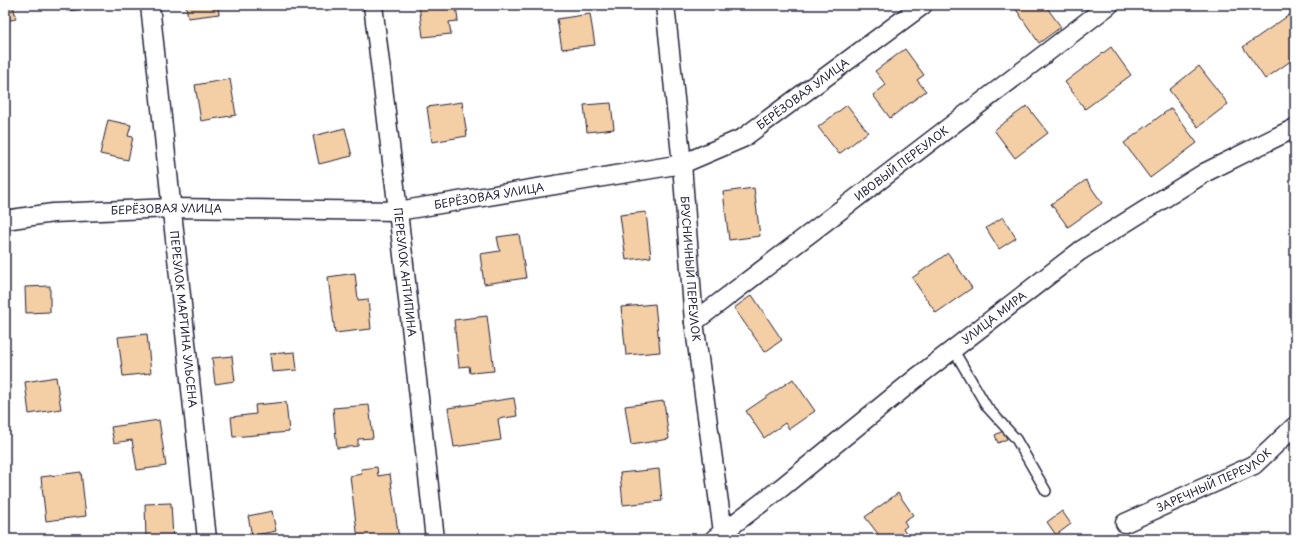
<svg xmlns="http://www.w3.org/2000/svg" width="1300" height="544" font-family="'Playpen Sans',sans-serif">
<rect width="100%" height="100%" fill="#fff"/>
<filter id="ink" filterUnits="userSpaceOnUse"><feTurbulence type="fractalNoise" baseFrequency=".025" numOctaves="2"/><feDisplacementMap in="SourceGraphic" scale="8" xChannelSelector="R" yChannelSelector="G"/><feConvolveMatrix kernelMatrix="1 2 1 2 8 2 1 2 1" color-interpolation-filters="sRGB"/></filter>
<g filter="url(#ink)">
<path fill="#f4cea4" stroke="#22223b" d="M5,5H13L16,19L5,21Z
M66,5H92V8L67,11Z
M186,5H218L219,14L188,18Z
M419,5H456L458,21L449,22L451,34L423,37Z
M1013,5H1045L1061,27L1039,43Z
M1295,11V58L1265,79L1243,47Z
M590,14L595,45L562,49L557,19Z
M1111,47L1131,75L1085,109L1065,82Z
M905,49L924,75L917,80L926,91L890,118L873,95L886,85L875,71Z
M1199,66L1228,104L1198,127L1169,90Z
M230,79L236,115L201,121L195,85Z
M462,102L467,136L432,142L427,107Z
M611,103L614,129L587,132L584,105Z
M847,105L868,132L839,154L818,127Z
M1027,106L1048,133L1015,158L994,130Z
M1171,108L1197,143L1150,178L1124,143Z
M108,120L131,125L128,136L133,137L128,160L100,154Z
M345,128L352,156L319,164L313,136Z
M1086,180L1102,203L1068,227L1051,204Z
M754,188L760,236L729,240L723,192Z
M646,212L651,257L626,260L620,215Z
M1003,217L1016,238L999,249L986,228Z
M519,234L526,278L484,284L480,254L500,251L497,237Z
M948,253L972,288L936,313L912,278Z
M355,273L358,300L368,299L371,329L335,333L328,277Z
M50,286V312L26,313L25,287Z
M752,295L782,340L765,352L734,308Z
M655,304L660,352L626,355L621,307Z
M487,316L494,371L470,373L469,366L459,367L454,320Z
M147,334L151,373L123,376L118,337Z
M295,352L297,370L272,372L270,354Z
M232,356L235,381L215,384L212,358Z
M56,377L61,409L29,414L25,382Z
M793,379L815,411L789,429L785,423L764,438L746,411Z
M514,398L517,416L498,419L501,440L454,447L448,408Z
M664,401L669,439L631,445L625,406Z
M286,402L289,432L233,437L231,417L256,414L255,405Z
M369,405L373,438L358,439V446L337,448L333,408Z
M159,420L166,466L137,470L132,440L114,443L111,427Z
M1003,431L1007,439L998,443L995,435Z
M377,467L378,476L390,474L399,539H358L350,476L362,474L361,469Z
M659,469L662,501L623,505L620,473Z
M81,472L86,516L46,521L41,477Z
M898,493L913,515L904,521L907,526L903,529L906,534L898,539H882L865,517Z
M171,503L173,539H146L145,504Z
M272,511L276,531L252,536L248,516Z
M1062,511L1071,524L1056,535L1047,522Z"/>
<g fill="none" stroke-linecap="round" stroke-linejoin="round">
<g stroke="#22223b" stroke-width="12">
<path id="lane" d="M953,349L987,407L1016,439L1046,491"/>
</g>
<g stroke="#22223b" stroke-width="21">
<g id="street">
<path id="s1" d="M150,5L207,539"/>
<path id="s2" d="M373,5L398,211L435,539"/>
<path id="s3" d="M665,5L682,164L694,322L723,532"/>
<path id="s4" d="M5,220L53,213L172,208L398,211L682,164L743,138L923,5"/>
<path id="s5" d="M694,322L1109,5"/>
<path id="s6" d="M1125,523L1254,465L1295,426"/>
<path id="s7" d="M714,539L781,488L920,375L1080,251L1206,172L1295,128"/>
</g>
</g>
<use href="#lane" stroke="#fff" stroke-width="9"/>
<use href="#street" stroke="#fff" stroke-width="18"/>
</g>
</g>
<g text-anchor="middle" stroke-width="3" stroke-linejoin="round" paint-order="stroke">
<g font-size="11" fill="#22223b" stroke="#fff">
<text dy="4" stroke="none"><textPath href="#s4" startOffset="822">БЕРЁЗОВАЯ УЛИЦА</textPath></text>
<text dy="4" stroke="none"><textPath href="#s5" startOffset="261">ИВОВЫЙ ПЕРЕУЛОК</textPath></text>
<text dy="4" stroke="none"><textPath href="#s4" startOffset="486">БЕРЁЗОВАЯ УЛИЦА</textPath></text>
<text dy="4" stroke="none"><textPath href="#s4" startOffset="162">БЕРЁЗОВАЯ УЛИЦА</textPath></text>
<text dy="4" stroke="none"><textPath href="#s3" startOffset="265">БРУСНИЧНЫЙ ПЕРЕУЛОК</textPath></text>
<text dy="4" stroke="none"><textPath href="#s2" startOffset="269">ПЕРЕУЛОК АНТИПИНА</textPath></text>
<text dy="4" stroke="none"><textPath href="#s7" startOffset="357">УЛИЦА МИРА</textPath></text>
<text dy="4" stroke="none"><textPath href="#s1" startOffset="316">ПЕРЕУЛОК МАРТИНА УЛЬСЕНА</textPath></text>
<text dy="4" stroke="none"><textPath href="#s6" startOffset="99">ЗАРЕЧНЫЙ ПЕРЕУЛОК</textPath></text>
</g>
</g>
<rect width="1300" height="544" fill="none" stroke="#fff" stroke-width="20"/>
<rect x="10" y="10" width="1280" height="524" fill="none" stroke="#22223b" stroke-width="1.5" filter="url(#ink)"/>
</svg>
